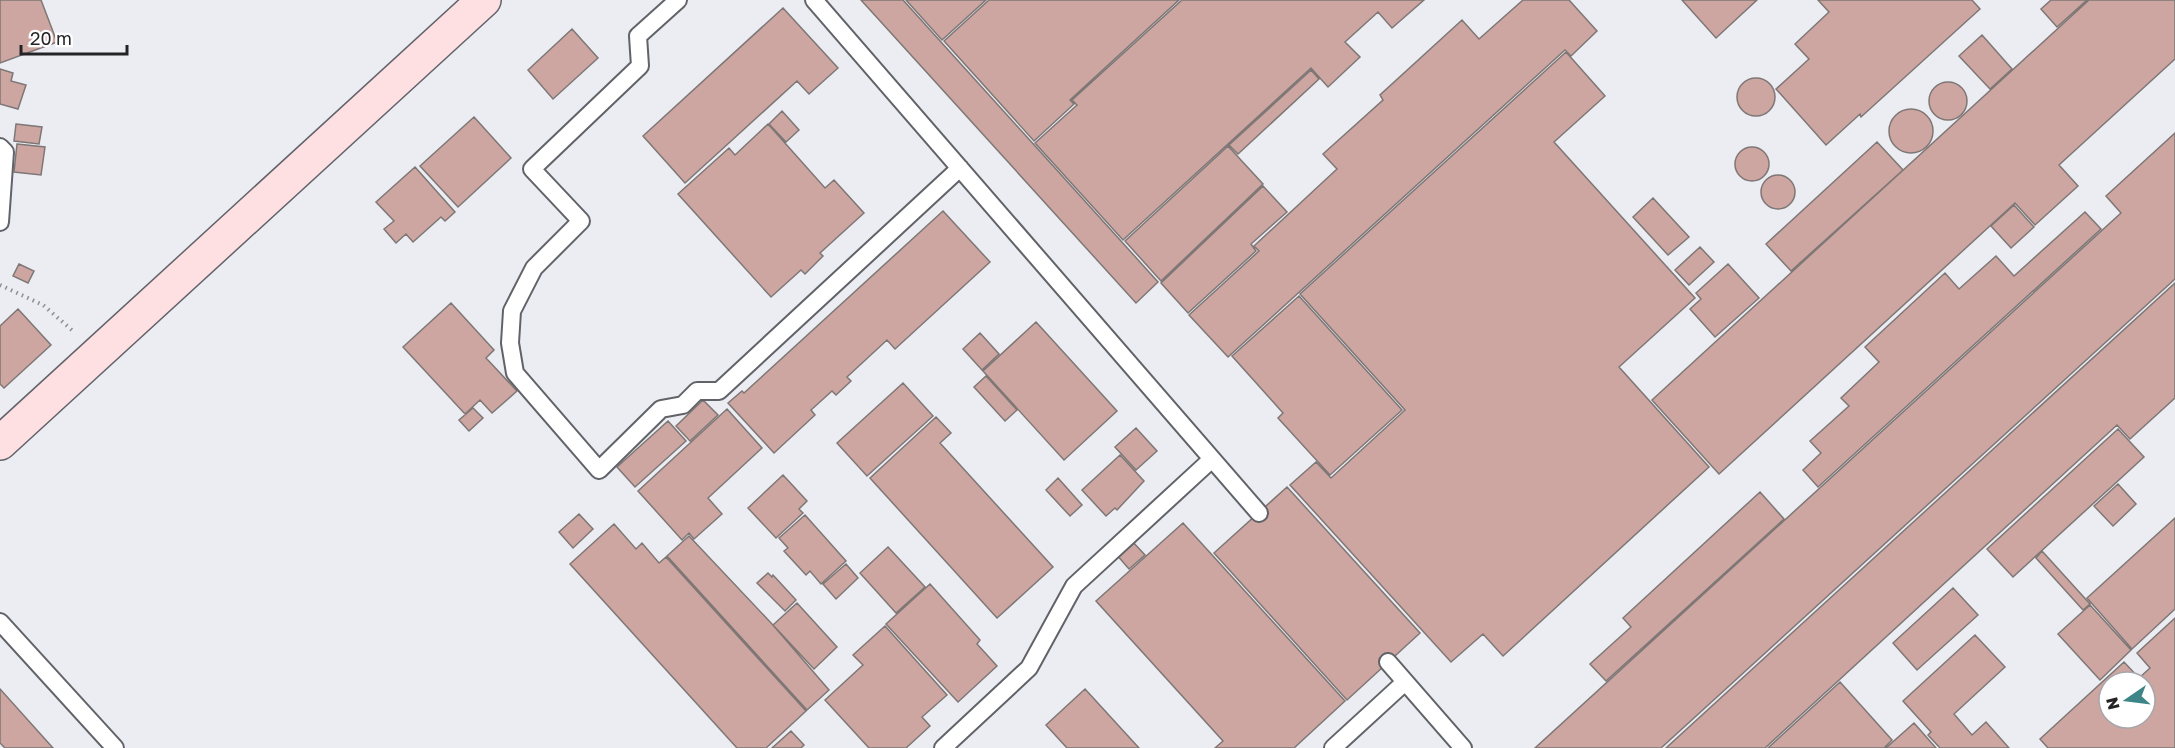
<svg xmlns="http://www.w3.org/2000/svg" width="2175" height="748" font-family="'Golos Text',sans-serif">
<rect width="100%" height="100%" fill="#ebedf3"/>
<path fill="#cea6a1" stroke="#7e7776" stroke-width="1.5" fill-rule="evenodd" d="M0,0H41L57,42L0,63Z
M861,0H903L1158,282L1136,303Z
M906,0H986L942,40Z
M989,0H1179L1070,100L1074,104L1034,141L944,41Z
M1182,0H1424L1392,28L1378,12L1345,42L1360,57L1328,87L1311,68L1123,240L1035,143L1077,105L1072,100Z
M1523,0H1569L1597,31L1571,56L1565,50L1228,357L1189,315L1259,251L1254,246L1337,169L1323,154L1383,100L1380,95L1462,20L1479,39Z
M1682,0H1757L1716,38Z
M1818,0H1972L1980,9L1861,117L1860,114L1826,145L1776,89L1809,59L1795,44L1829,12Z
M2051,0H2087L2057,27L2041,9Z
M2089,0H2175V59L2059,165L2078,186L2035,225L2015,203L1719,474L1652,400Z
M783,8L838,68L809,94L797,81L685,183L643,136Z
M572,29L598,58L553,99L528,70Z
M1982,35L2012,69L1990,89L1959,56Z
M1566,52L1605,96L1554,142L1695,298L1619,367L1709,467L1503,656L1483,634L1451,662L1290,485L1316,462L1331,478L1405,410L1300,294Z
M0,69L13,73L11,81L26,85L18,109L0,104Z
M1311,70L1319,79L1238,154L1229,145Z
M1737 97a19 19 0 1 1 38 0a19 19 0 1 1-38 0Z
M1929 101a19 19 0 1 1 38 0a19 19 0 1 1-38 0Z
M1889 131a22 22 0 1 1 44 0a22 22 0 1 1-44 0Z
M782,111L799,130L786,142L769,124Z
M474,117L511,158L458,207L420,166Z
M16,124L42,127L39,144L14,141Z
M768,124L825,188L834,180L864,213L820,253L823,256L805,274L801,270L771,297L678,194L729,148L735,155Z
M2175,133V279L1661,748H1535L2121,213L2106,196Z
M1877,142L1903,170L1791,271L1766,244Z
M17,144L45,147L41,175L14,172Z
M1228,146L1263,184L1161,281L1125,241Z
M1735 164a17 17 0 1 1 34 0a17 17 0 1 1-34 0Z
M415,167L455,212L445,221L441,217L413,242L406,234L396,243L384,229L394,221L376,202Z
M1761 192a17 17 0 1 1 34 0a17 17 0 1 1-34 0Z
M1263,186L1287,212L1251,244L1256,251L1188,313L1161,283Z
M1653,198L1689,237L1668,255L1633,217Z
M2014,205L2034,227L2011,248L1991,226Z
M943,211L990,262L895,349L887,340L847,377L851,381L836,395L832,391L811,410L815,415L774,453L728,403L742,391L744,393Z
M2085,212L2101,229L1818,487L1803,470L1821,453L1810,441L1849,406L1841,398L1879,362L1865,347L1945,273L1959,289L1996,256L2014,276Z
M1700,247L1714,262L1689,285L1675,270Z
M19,264L34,271L28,283L13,276Z
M1728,264L1759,298L1715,337L1690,309L1701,299L1696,293Z
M2175,283V398L2130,439L2117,425L1765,748H1666Z
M1299,296L1402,410L1330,475L1278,418L1283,413L1232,356Z
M451,303L494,350L486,358L517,391L492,413L480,400L465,414L403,347Z
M18,309L51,345L4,388L0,384V326Z
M1036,322L1117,411L1064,460L983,371Z
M980,333L999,354L982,370L963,349Z
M986,376L1017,410L1005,421L974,387Z
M903,383L933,416L867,476L837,443Z
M703,400L718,415L690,441L676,426Z
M473,408L483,418L469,431L459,420Z
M727,409L762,448L708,498L722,514L694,539L689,533L682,540L638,491Z
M936,417L951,433L940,443L1053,567L997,618L870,478Z
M668,421L686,441L635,487L617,467Z
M1136,428L1157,451L1136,470L1115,447Z
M2118,429L2144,457L2013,577L1987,549Z
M1120,455L1144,481L1117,510L1115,508L1106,516L1082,490Z
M783,475L807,501L799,509L803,513L776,538L748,508Z
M1058,478L1082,505L1070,516L1046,490Z
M2118,484L2136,504L2113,526L2094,506Z
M1287,487L1420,633L1347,700L1214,553Z
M1760,492L1784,519L1606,681L1590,664L1631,627L1623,618Z
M579,514L593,529L573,548L559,532Z
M805,515L846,561L821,584L810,571L806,575L784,551L788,548L779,538Z
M2175,518V609L2132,649L2087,598Z
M1183,523L1345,701L1294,748H1215L1223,741L1096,601Z
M614,524L636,549L642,543L659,563L666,557L806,711L766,748H737L570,564Z
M689,536L772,624L829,690L807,710L667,556Z
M1131,540L1145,555L1129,569L1116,554Z
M888,547L925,587L896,613L860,573Z
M2042,551L2090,604L2083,610L2036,558Z
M846,564L858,578L836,599L823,584Z
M768,573L772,577L773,575L796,600L785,611L757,583Z
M930,584L980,640L977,644L997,666L958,702L886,624Z
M1953,588L1978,615L1917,670L1893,643Z
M797,603L837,647L814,669L773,625Z
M2090,605L2131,650L2100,680L2058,634Z
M2175,618V748H2048L2040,739L2124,662L2139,678L2150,668L2137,653ZM2109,682H2145V718H2109Z
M885,626L947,695L922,717L930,726L906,748H869L825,700L863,665L853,655Z
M1975,635L2005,667L1954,714L1972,735L1986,722L2009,748H1940L1928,735L1931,732L1903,701Z
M1840,682L1892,740L1884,748H1768Z
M0,689L53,748H5L0,743Z
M1085,689L1139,748H1067L1046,725Z
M1914,723L1936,748H1886Z
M791,731L804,745L801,748H772Z"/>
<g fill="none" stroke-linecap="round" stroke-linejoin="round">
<g stroke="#626369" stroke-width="20">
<path id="lane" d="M678,0L638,36L640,66L532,169L581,221L534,268L512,311L510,343L515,373L599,470L661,409L683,405L697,391H719L960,168
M814,0L1259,513
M0,147L5,152L0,222
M0,622L115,748
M1388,662L1463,748
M943,748L1029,668L1074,586L1212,459
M1333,748L1405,682"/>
</g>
<g stroke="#626369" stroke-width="36">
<path id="secondary" d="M0,443L484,0"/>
</g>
<path stroke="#8e8f94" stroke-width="4" stroke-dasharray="1.5 4.5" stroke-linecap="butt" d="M0,285L43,305L73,331"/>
<use href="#lane" stroke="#fff" stroke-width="16"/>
<use href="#secondary" stroke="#fee0e3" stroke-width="33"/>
</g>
<g transform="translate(2127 700) rotate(256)"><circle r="28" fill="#ffffff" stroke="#a7a7a9" stroke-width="1.5"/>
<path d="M0-4.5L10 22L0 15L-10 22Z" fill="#3d8586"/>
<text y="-9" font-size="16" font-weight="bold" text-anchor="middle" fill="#242427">N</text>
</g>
<path d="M21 45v9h106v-9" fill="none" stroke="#242427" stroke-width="3"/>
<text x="30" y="45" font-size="18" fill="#242427" stroke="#ffffff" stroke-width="4.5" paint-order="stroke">20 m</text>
</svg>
